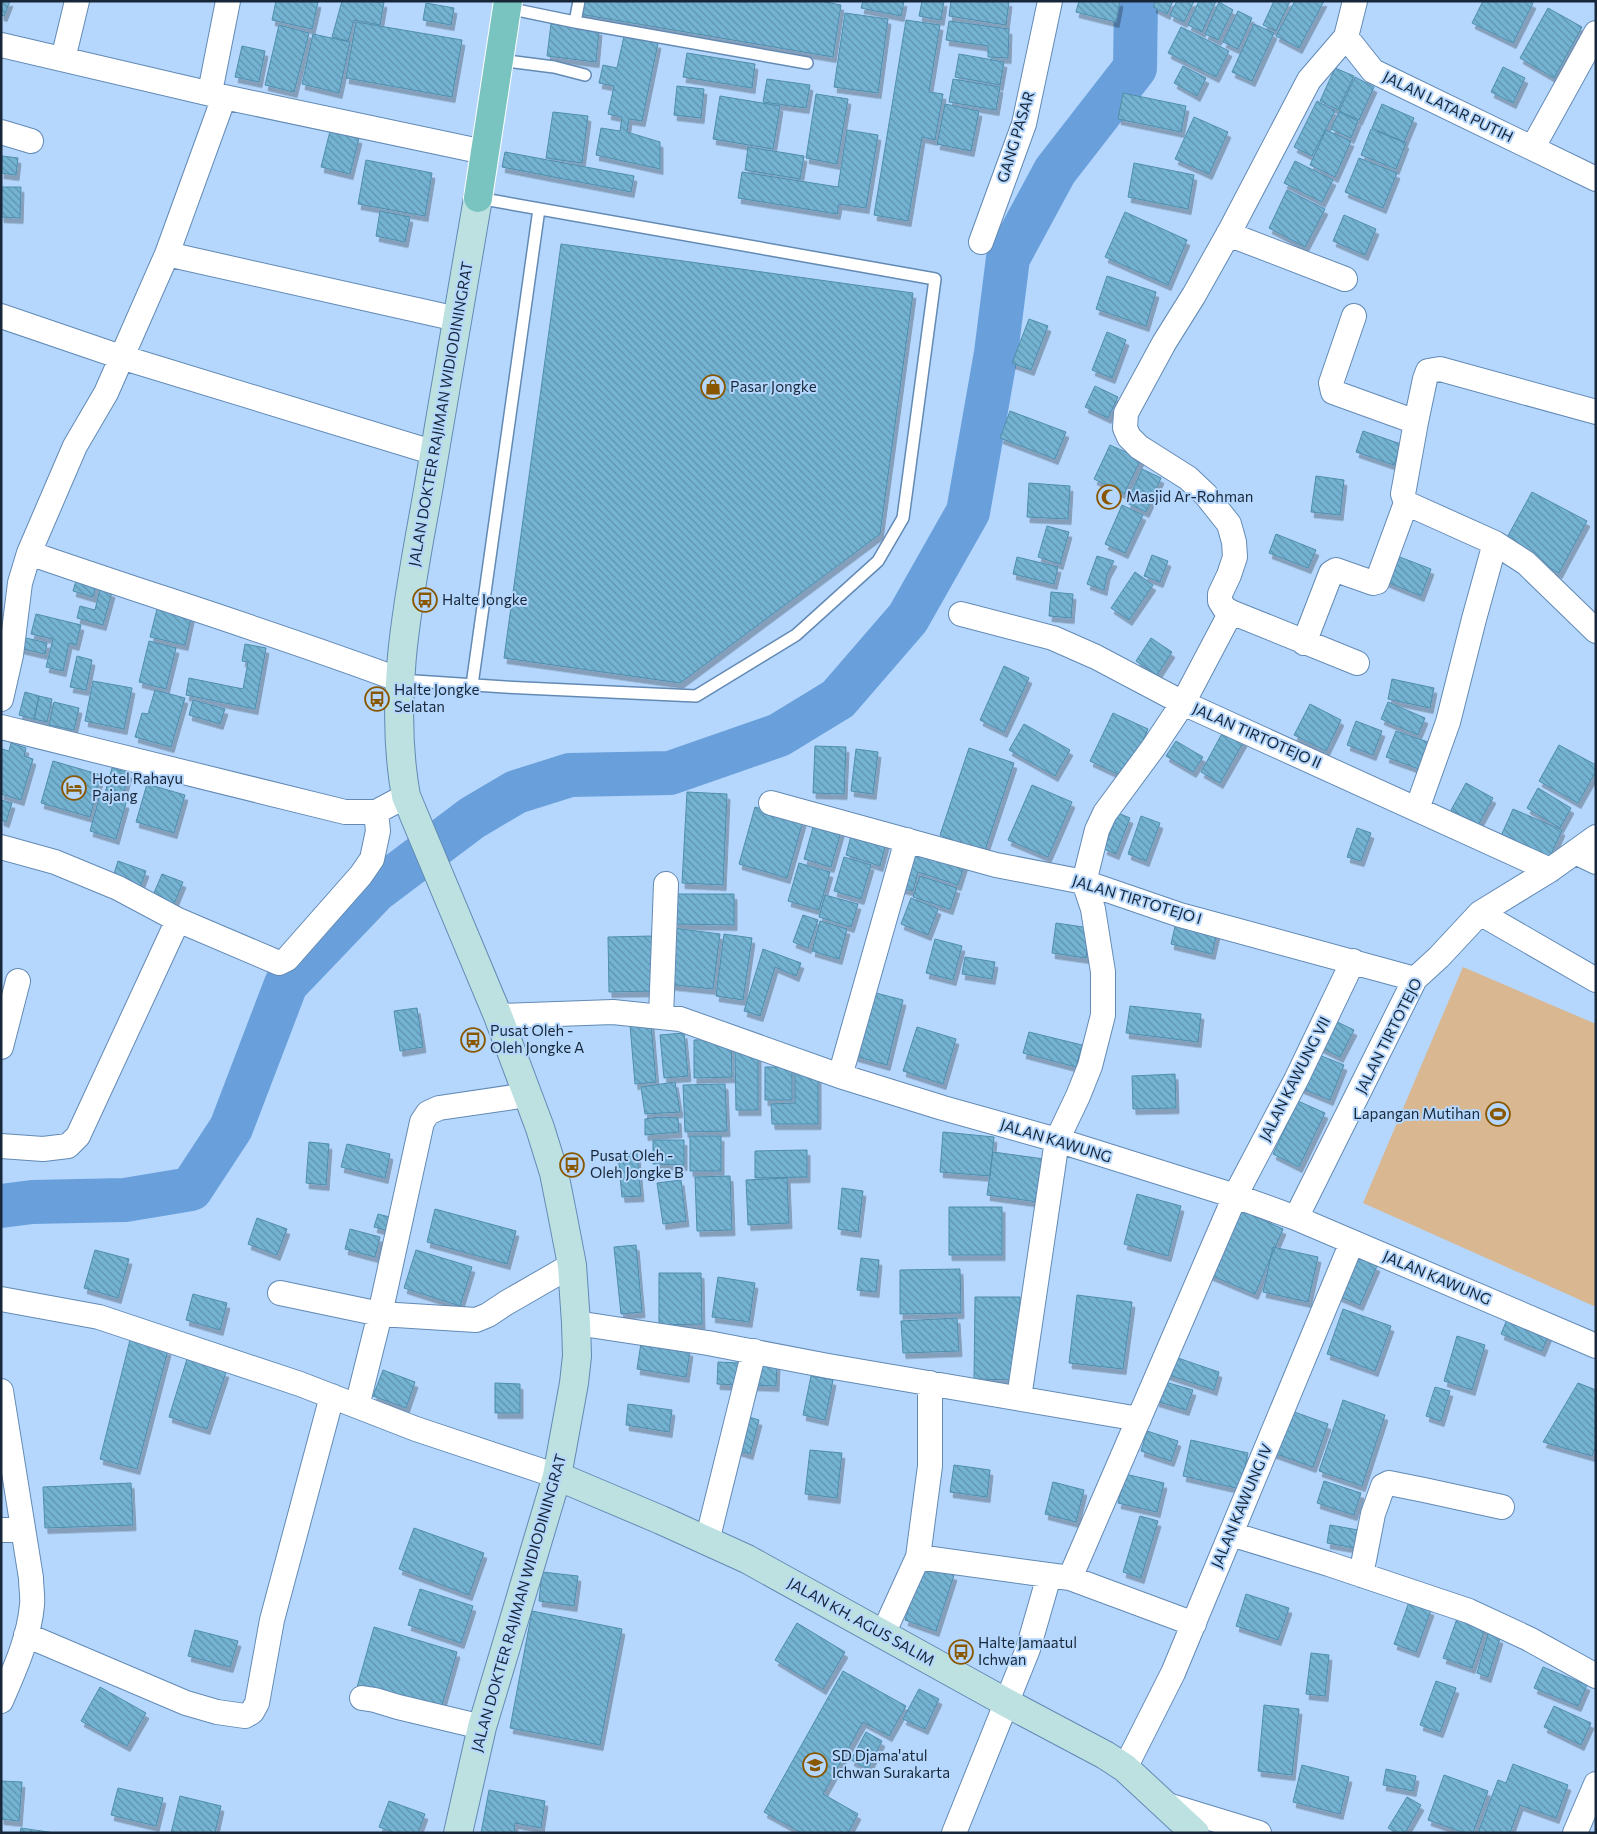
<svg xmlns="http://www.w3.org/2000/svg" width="1597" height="1834" font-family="Commissioner,sans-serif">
<defs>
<pattern id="building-back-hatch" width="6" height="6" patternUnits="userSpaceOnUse" patternTransform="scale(1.25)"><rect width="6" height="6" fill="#74b3d3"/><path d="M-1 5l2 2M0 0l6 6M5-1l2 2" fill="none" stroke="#5e92ac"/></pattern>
<filter id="shadow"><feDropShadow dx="3" dy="5.5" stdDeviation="0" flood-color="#0004"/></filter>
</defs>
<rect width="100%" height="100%" fill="#b5d7fd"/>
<path fill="#d9b791" d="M1463,967L1596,1024V1307L1363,1203Z"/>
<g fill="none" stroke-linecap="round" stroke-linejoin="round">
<path stroke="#69a0db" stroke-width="44" d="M1,1206L32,1202L125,1200L191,1189L231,1128L286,984L375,891L472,818L516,792L570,775L670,773L779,735L838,699L908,618L968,512L996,353L1008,258L1055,171L1135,68L1136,1"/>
</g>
<path fill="url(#building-back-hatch)" stroke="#4f8eac" filter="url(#shadow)" d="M1,1H10L4,16L1,15Z
M276,1L318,2L312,29L272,20Z
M342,1L384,2L380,25L354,20L348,41L332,37Z
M581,1H820L841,5L833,57L579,14Z
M863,1H904L901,16L861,8Z
M922,1H944L941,20L919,16Z
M951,1H1009L1006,25L949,16Z
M1079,1H1120L1116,22L1076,12Z
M1156,1H1173L1167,14L1153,7Z
M1177,1H1194L1184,22L1170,15Z
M1199,1H1216L1202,32L1188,25Z
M1274,1H1290L1276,31L1263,25Z
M1295,1H1324L1299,48L1276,36Z
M1483,1H1529L1533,3L1513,43L1472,23Z
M1219,2L1233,10L1218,40L1205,34Z
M426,3L454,8L451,25L423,20Z
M1548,8L1582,27L1554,78L1520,58Z
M1238,11L1252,18L1238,49L1223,42Z
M845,13L888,19L878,93L834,87Z
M906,20L940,25L929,92L943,94L935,140L922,137L908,221L874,215Z
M949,21L1009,29L1008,58L988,57V46L946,40Z
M356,22L462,40L452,97L346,78Z
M551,24L599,30L596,62L547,56Z
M1254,24L1274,33L1252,81L1232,72Z
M279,25L309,33L294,92L265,85Z
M1181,27L1229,51L1216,77L1168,53Z
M313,34L350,42L339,93L302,84Z
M624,36L658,43L642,121L629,119L627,132L660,142V169L596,155L601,128L620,131L622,117L608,114L614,86L599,83L603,65L617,68Z
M242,46L265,51L259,82L235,77Z
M687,53L755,64L752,88L683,77Z
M959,54L1004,62L1000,85L955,77Z
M1183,66L1206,78L1197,96L1174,83Z
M1503,67L1525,78L1513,103L1491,92Z
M1335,68L1354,76L1338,110L1320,101Z
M1355,77L1374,87L1359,120L1339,111Z
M767,79L810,85L806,108L763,102Z
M953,79L1000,87L996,110L949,102Z
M677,86L704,89L701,118L674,115Z
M1123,93L1186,106L1181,132L1118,119Z
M816,94L848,99L837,164L806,158Z
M720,96L780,106L773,149L713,139Z
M1317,101L1335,111L1312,156L1294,147Z
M945,104L979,111L971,151L937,144Z
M1382,104L1414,118L1404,142L1372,128Z
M553,112L588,116L582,163L546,158Z
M1339,112L1358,121L1351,138L1331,129Z
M1194,117L1228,132L1209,174L1175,159Z
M1371,129L1406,143L1396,169L1361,155Z
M847,130L878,135L866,208L839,204L837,214L738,198L742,172L838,187Z
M1326,130L1351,141L1335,177L1310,165Z
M330,131L359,138L350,174L321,167Z
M748,147L804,156L800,179L745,170Z
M505,152L634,176L631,192L502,167Z
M2,156L18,158L16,175L1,173Z
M1359,158L1397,173L1383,208L1345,192Z
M366,160L432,173L425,216L358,204Z
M1295,161L1333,180L1322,202L1284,183Z
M1134,163L1194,175L1188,209L1128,197Z
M1,187H21L20,218L1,217Z
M1287,190L1325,209L1305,247L1269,228Z
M380,211L410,217L405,242L376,236Z
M1125,212L1187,240L1168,285L1105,257Z
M1344,215L1376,229L1365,255L1333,241Z
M561,244L913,293L880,534L680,683L504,658Z
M1107,276L1156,292L1146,326L1096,309Z
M1029,319L1048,326L1031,370L1012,363Z
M1107,332L1126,340L1112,378L1092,370Z
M1095,386L1118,397L1108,418L1085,407Z
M1010,411L1066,432L1055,459L1000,438Z
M1363,431L1401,444L1394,465L1356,452Z
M1110,445L1141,459L1124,494L1094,479Z
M1142,469L1161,478L1146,512L1127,503Z
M1316,476L1344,480L1340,515L1311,512Z
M1029,483L1070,486L1068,519L1027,517Z
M1532,492L1587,521L1559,573L1504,543Z
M1122,505L1143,515L1125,553L1105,544Z
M1047,526L1069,532L1060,564L1038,557Z
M1276,534L1316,550L1308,568L1269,553Z
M1392,554L1431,569L1421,596L1382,580Z
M1152,555L1168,561L1160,582L1144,576Z
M1097,556L1114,561L1107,574L1104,590L1087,584Z
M1017,557L1058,567L1054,584L1013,574Z
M1135,572L1153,585L1129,620L1111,608Z
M78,574L98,579L93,597L73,591Z
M100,589L112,592L103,625L77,618L80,606L95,610Z
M1051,592L1073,594L1071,618L1049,616Z
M158,605L192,613L185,645L150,637Z
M36,614L81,625L76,645L69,643L63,671L46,667L53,639L31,634Z
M18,636L47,643L45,654L15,647Z
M1151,638L1172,652L1157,675L1136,661Z
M149,641L176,648L166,689L139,682Z
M245,644L266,648L255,709L186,695L189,678L243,689L248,662L242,661Z
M77,656L92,660L86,690L70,687Z
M1004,666L1029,678L1004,732L980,720Z
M1392,679L1434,688L1430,708L1388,699Z
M93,681L132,688L124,729L85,721Z
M155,690L185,698L171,747L135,737L142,713L148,714Z
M25,692L39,696L34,719L19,715Z
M39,696L52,699L47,722L34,719Z
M193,700L225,709L220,724L189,715Z
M54,702L79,708L74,730L49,725Z
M1388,702L1425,718L1418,735L1381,719Z
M1310,704L1341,720L1326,751L1294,735Z
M1113,713L1148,729L1126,778L1090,761Z
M1356,721L1382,731L1373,755L1347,745Z
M1024,724L1070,750L1055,776L1009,750Z
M1224,730L1244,741L1220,783L1201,772Z
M1396,731L1428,742L1419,769L1386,757Z
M1176,741L1203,757L1193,772L1166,756Z
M11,743L26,748L24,756L33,759L21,800L1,794V754L2,749L9,751Z
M1559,745L1596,765V771L1578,803L1539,781Z
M815,746L846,747L844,794L813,793Z
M969,748L1014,763L985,850L961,844L940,835Z
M856,749L878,752L873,794L851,791Z
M53,761L101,775L90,817L41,803Z
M112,768L129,773L122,798L105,793Z
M1466,783L1493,798L1478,825L1451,810Z
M147,784L185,795L174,833L136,822Z
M1032,785L1072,802L1048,857L1008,840Z
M1538,788L1571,808L1560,828L1527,808Z
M687,792L727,794L723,885L682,883Z
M100,795L126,803L116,839L90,831Z
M1,800L12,803L6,822L1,820Z
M755,807L803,821L787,878L739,864Z
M1513,809L1562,830L1549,859L1500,838Z
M1118,813L1130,818L1116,854L1104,849Z
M1141,816L1160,823L1146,861L1128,854Z
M815,820L842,828L831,867L804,859Z
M1357,828L1371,833L1361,861L1347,857Z
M852,832L886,843L880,866L846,855Z
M906,846L965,863L958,885L918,872L913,891L894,886Z
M844,857L871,865L861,899L834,891Z
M118,861L146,871L139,890L112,880Z
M799,863L830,872L819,910L788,901Z
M162,874L183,882L172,909L151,900Z
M920,876L957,888L950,909L913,897Z
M675,894H734V925L675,924Z
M825,895L858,904L851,927L819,917Z
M911,898L938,909L928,935L901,924Z
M803,915L818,920L808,948L793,942Z
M820,921L847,929L839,959L812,951Z
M1176,922L1217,932L1212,954L1171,944Z
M1056,923L1090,928L1086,958L1052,953Z
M673,928L720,934L713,989L666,984Z
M724,934L752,938L743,1000L716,996Z
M653,936L654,991L609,992L608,937Z
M935,939L962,946L953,980L926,973Z
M763,949L801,963L796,976L775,967L760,1016L744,1011Z
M965,957L995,962L992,979L962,974Z
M872,992L903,1000L887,1065L855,1056Z
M1130,1006L1201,1014L1198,1042L1126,1033Z
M417,1008L423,1047L400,1051L394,1011Z
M1331,1019L1354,1030L1340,1057L1318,1046Z
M651,1023L656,1082L635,1084L630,1025Z
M917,1027L956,1039L943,1084L903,1071Z
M1029,1032L1082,1045L1076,1067L1023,1053Z
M684,1033L688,1076L664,1078L660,1035Z
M731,1039L732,1077L694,1078V1040Z
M735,1050H758V1110H736Z
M1314,1053L1344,1065L1330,1100L1301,1088Z
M765,1067H792V1100H765Z
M795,1073H818V1124H772L771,1104L795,1103Z
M1175,1074L1176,1108L1133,1109L1132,1076Z
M675,1082L680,1112L645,1114L641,1087Z
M725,1084L727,1131L685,1132L683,1085Z
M1298,1101L1325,1113L1299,1167L1273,1154Z
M660,1117L678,1118L679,1132L645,1135V1119Z
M943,1132L994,1137L990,1176L940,1172Z
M690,1136H721V1171H690Z
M653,1140H684V1165L653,1164Z
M309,1142L329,1144L326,1185L306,1183Z
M347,1144L390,1154L385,1178L341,1167Z
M807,1150V1177L755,1178V1151Z
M993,1152L1044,1159L1038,1202L987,1195Z
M637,1153L641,1196L622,1197L618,1154Z
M730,1176L732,1230L697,1231L695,1177Z
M787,1178L789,1223L748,1225L746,1180Z
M681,1180L686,1221L663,1224L657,1183Z
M842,1188L863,1191L858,1232L838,1229Z
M1137,1194L1181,1206L1168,1256L1124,1244Z
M949,1207H1002V1255H949Z
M1236,1208L1283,1229L1255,1294L1208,1274Z
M435,1209L516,1231L507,1264L427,1242Z
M378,1214L397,1219L393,1232L374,1227Z
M257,1218L287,1229L277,1255L248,1244Z
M350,1229L380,1237L375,1257L345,1249Z
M636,1245L642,1312L621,1314L614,1247Z
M1273,1247L1318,1257L1308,1302L1263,1292Z
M95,1250L129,1259L118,1298L84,1288Z
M416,1250L472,1267L460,1306L404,1288Z
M1351,1255L1377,1266L1360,1305L1334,1294Z
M861,1258L879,1260L876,1292L857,1290Z
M960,1269L961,1313L900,1314V1270Z
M659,1273H701L702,1324L659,1325Z
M718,1277L755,1283L749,1322L712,1317Z
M193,1294L227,1303L220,1330L186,1320Z
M1077,1295L1132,1302L1123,1369L1069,1363Z
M975,1297H1020L1019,1380L974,1379Z
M1343,1309L1391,1326L1375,1371L1327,1354Z
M1508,1317L1549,1334L1542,1351L1501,1334Z
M957,1318L959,1351L903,1353L901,1321Z
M1457,1336L1485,1345L1472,1390L1444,1381Z
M130,1340L168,1350L137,1469L100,1459Z
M641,1343L690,1351L686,1377L637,1369Z
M1172,1356L1219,1372L1214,1390L1166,1374Z
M187,1359L226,1372L207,1429L169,1417Z
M718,1362L740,1363L739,1385L717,1384Z
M754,1362L777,1363L776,1386L753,1385Z
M383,1370L415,1382L406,1408L373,1396Z
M811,1376L833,1380L825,1420L803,1415Z
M1162,1381L1193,1390L1186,1410L1156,1401Z
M495,1383L520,1384V1413H495Z
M1578,1383L1596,1390V1445L1592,1456L1543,1442Z
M1435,1387L1450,1391L1441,1421L1426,1416Z
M1343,1400L1385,1415L1362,1486L1319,1471Z
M628,1404L672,1410L669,1432L626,1425Z
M1286,1409L1328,1424L1313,1467L1271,1452Z
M742,1415L759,1420L750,1454L733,1449Z
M1147,1431L1178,1441L1171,1461L1141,1451Z
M1191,1440L1248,1453L1240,1489L1183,1476Z
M810,1450L842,1453L837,1498L805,1494Z
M954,1465L990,1470L987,1497L950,1492Z
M1125,1474L1164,1483L1157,1512L1118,1503Z
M1324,1481L1361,1493L1354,1515L1317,1503Z
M1053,1482L1084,1490L1076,1522L1045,1514Z
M131,1483L133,1525L45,1528L43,1487Z
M1140,1516L1158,1521L1141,1578L1123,1572Z
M1330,1525L1364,1531L1361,1549L1327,1543Z
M414,1528L484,1553L469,1595L399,1569Z
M923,1565L954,1575L936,1631L905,1620Z
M542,1572L578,1576L574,1606L539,1601Z
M420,1589L473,1606L461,1643L408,1625Z
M1246,1594L1289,1608L1278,1640L1236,1626Z
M1409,1602L1431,1610L1416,1652L1394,1644Z
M532,1611L622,1629L600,1745L510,1728Z
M1459,1613L1487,1623L1472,1668L1443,1658Z
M797,1623L845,1652L823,1689L775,1660Z
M374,1627L457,1652L439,1716L356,1691Z
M195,1630L238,1641L230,1667L188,1656Z
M1488,1634L1500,1638L1488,1677L1477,1673Z
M1311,1653L1329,1655L1325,1696L1306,1694Z
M1543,1667L1587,1685L1578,1706L1534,1688Z
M843,1671L906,1706L889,1736L863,1722L823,1794L858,1814L848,1833H802L764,1812Z
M1436,1681L1456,1688L1440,1732L1420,1725Z
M100,1687L146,1713L127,1746L81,1721Z
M919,1689L939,1699L925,1729L903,1719Z
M1264,1705L1299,1709L1292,1775L1258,1771Z
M1554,1706L1591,1723L1581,1745L1544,1727Z
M866,1732L882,1741L868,1769L851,1760Z
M1513,1764L1568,1785L1556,1818L1520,1805L1510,1833H1478L1498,1780L1506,1783Z
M1302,1765L1349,1777L1340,1814L1293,1802Z
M1386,1769L1416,1776L1413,1791L1383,1785Z
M1444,1775L1488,1791L1473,1833H1465L1428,1820Z
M1,1781L22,1782L19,1821L1,1819Z
M118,1788L163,1798L156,1826L111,1815Z
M489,1790L545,1801L541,1828L515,1823L514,1833H481Z
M180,1796L221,1806L215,1833H171Z
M1407,1797L1421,1805L1405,1833H1397L1388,1828Z
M389,1801L425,1814L418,1833H395L379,1827Z
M21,1828L55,1833H20Z"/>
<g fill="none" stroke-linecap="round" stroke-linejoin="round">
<g stroke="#628ab5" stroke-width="14">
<path id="service" d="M507,8L575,22L807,63
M575,22L579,1
M499,60L554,67L585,75
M400,680L505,687L696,696L796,635L878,561L903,518L935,279L478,198
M472,685L539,209"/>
</g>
<g stroke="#628ab5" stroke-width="26">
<path id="minor" d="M1355,1L1346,37L1373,71L1596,179
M1,45L224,97L484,152
M63,59L77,1
M210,92L228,1
M1,132L31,141
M1533,147L1596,33
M1228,234L1345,279
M981,242L1024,124L1050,1
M167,254L457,319
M1,316L121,357L435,453
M1354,316L1331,383L1333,392L1416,422
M1406,503L1495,543L1526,563L1596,631
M29,553C153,596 277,634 400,680
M1231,612L1357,663
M961,614L1053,638L1096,657L1183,703L1550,870
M1304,643L1331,573L1336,570L1373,583L1377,582L1406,503L1403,494L1416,422L1425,379L1428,371L1440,369L1596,412
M1,699L11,655L20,583L29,553L75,446L106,393L167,254L224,97
M1,727L345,812H376L406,796
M771,803L996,865L1084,882L1180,915L1415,979
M1417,809L1448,722L1474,619L1495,543
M1,847L55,862L118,888L178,920L279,963L287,959L361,875L372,859L378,831L376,812
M1575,852L1596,862
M1084,882L1097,830L1105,813L1153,748L1183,703L1231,612L1225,609L1220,601V594L1229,575L1235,557L1234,542L1229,524L1206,495L1188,478L1139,447L1129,437L1125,428L1126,413L1164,343L1194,295L1231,229L1309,80L1346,37
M1480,913L1596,980
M498,1016L613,1012L680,1019L840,1076L943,1108L1057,1140L1235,1196L1296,1218L1596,1346
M661,1017L666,884
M1,1047L18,981
M840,1076L907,840
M1,1146L43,1149L68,1146L78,1136L178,920
M1296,1218L1415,979L1439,957L1480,913L1550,870L1596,837
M280,1293L380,1314L476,1320L488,1315L506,1303L572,1265
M1,1299L99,1317L300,1384L416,1429L557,1476
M576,1323L708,1343L828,1366L1139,1419
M1,1391L31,1578C31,1587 33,1597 32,1605C29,1639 14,1671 1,1701
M1019,1398L1057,1140L1078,1096L1090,1066L1103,1015V972L1093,909L1084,882
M357,1406L380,1314L422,1122L428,1113L439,1108L527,1095
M1,1530H23
M1231,1534L1329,1564L1469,1611L1529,1639L1596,1676
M707,1541L754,1351
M918,1557L1070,1578L1194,1624
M1361,1575L1373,1514L1383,1486L1389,1483L1424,1490L1502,1507
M1070,1578L1235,1196L1296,1080L1353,961
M883,1634L918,1557L930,1466V1383
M26,1635L186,1703L217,1712L245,1716L252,1712L257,1703L272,1620L332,1396
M362,1698L375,1700L398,1707L482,1727
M1125,1768L1173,1673L1352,1242
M1164,1804L1259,1833
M954,1833L1028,1649L1049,1576
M1575,1833L1596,1784"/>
</g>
<g stroke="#628ab5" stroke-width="30">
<path id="secondary" d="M557,1476L661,1520L747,1559L1007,1703L1105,1755L1125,1768L1195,1833
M458,1833L482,1727L557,1476L574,1383L577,1356L576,1323L572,1265L562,1213L554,1173L540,1128L498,1016L406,796C387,692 411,588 429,485C446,390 462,294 478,198"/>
</g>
<g stroke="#fff" stroke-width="30">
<path id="primary" d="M478,198L508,1"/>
</g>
<use href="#service" stroke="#fff" stroke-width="11"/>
<use href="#minor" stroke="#fff" stroke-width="24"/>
<use href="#secondary" stroke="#bce1e0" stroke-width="28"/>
<use href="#primary" stroke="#79c4c1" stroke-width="28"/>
</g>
<defs>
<g id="shop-ring" transform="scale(1.25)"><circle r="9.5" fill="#b5d7fd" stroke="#895700" stroke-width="1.5"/><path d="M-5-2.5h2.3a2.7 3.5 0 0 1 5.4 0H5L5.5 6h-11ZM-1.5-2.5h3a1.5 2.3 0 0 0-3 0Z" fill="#895700"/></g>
<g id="mosque-ring" transform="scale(1.25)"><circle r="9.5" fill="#b5d7fd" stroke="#895700" stroke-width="1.5"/><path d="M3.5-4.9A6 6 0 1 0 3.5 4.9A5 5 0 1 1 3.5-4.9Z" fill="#895700"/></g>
<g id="bus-ring" transform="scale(1.25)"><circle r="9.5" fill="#b5d7fd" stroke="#895700" stroke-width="1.5"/><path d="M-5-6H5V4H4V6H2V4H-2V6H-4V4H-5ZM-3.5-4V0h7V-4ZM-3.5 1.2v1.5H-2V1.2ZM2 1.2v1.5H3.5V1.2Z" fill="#895700"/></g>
<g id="hotel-ring" transform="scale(1.25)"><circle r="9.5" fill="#b5d7fd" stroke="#895700" stroke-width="1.5"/><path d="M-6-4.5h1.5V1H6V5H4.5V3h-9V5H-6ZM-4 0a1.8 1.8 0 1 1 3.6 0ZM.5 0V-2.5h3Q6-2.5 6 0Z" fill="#895700"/></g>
<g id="stadium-ring" transform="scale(1.25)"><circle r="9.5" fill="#b5d7fd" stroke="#895700" stroke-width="1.5"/><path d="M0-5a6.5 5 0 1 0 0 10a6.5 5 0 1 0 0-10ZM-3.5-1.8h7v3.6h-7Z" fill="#895700"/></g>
<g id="school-ring" transform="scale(1.25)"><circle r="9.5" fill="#b5d7fd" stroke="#895700" stroke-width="1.5"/><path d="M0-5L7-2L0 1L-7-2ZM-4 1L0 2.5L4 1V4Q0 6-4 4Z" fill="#895700"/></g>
</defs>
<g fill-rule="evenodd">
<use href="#shop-ring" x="713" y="387"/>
<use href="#mosque-ring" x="1109" y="497"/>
<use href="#bus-ring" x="425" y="600"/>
<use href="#bus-ring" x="377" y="699"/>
<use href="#hotel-ring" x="74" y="788"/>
<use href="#bus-ring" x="473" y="1040"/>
<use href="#stadium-ring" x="1498" y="1114"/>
<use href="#bus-ring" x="572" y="1165"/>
<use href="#bus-ring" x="961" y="1652"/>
<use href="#school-ring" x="815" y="1765"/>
</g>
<g text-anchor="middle" stroke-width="4" stroke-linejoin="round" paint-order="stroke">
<g font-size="15" fill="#172739" stroke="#b5d7fd">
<text transform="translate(1448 107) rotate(26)" y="5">JALAN LATAR PUTIH</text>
<text transform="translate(1016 137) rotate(-73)" y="5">GANG PASAR</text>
<text transform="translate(441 414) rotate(-80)" y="5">JALAN DOKTER RAJIMAN WIDIODININGRAT</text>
<text transform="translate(1257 736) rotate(24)" y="5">JALAN TIRTOTEJO II</text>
<text transform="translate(1137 900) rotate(17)" y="5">JALAN TIRTOTEJO I</text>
<text transform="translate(1389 1036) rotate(-63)" y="5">JALAN TIRTOTEJO</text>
<text transform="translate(1295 1079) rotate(-63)" y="5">JALAN KAWUNG VII</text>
<text transform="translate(1056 1141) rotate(17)" y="5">JALAN KAWUNG</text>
<text transform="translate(1437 1278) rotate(23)" y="5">JALAN KAWUNG</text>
<text transform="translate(1242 1506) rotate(-67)" y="5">JALAN KAWUNG IV</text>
<text transform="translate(519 1603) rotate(-74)" y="5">JALAN DOKTER RAJIMAN WIDIODININGRAT</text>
<text transform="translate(861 1622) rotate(29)" y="5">JALAN KH. AGUS SALIM</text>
</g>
<g font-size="15" fill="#172739" stroke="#b5d7fd" text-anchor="start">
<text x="730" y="392">Pasar Jongke</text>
<text x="1126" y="502">Masjid Ar-Rohman</text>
<text x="442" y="605">Halte Jongke</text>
<text x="394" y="695">Halte Jongke<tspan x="394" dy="17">Selatan</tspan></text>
<text x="92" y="784">Hotel Rahayu<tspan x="92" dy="17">Pajang</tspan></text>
<text x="490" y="1036">Pusat Oleh -<tspan x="490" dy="17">Oleh Jongke A</tspan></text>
<text x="1480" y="1119" text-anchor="end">Lapangan Mutihan</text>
<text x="590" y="1161">Pusat Oleh -<tspan x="590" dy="17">Oleh Jongke B</tspan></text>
<text x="978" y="1648">Halte Jamaatul<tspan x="978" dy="17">Ichwan</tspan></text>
<text x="832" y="1761">SD Djama'atul<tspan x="832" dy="17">Ichwan Surakarta</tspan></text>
</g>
</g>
<rect width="1597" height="1834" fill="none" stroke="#172739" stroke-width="5"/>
</svg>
